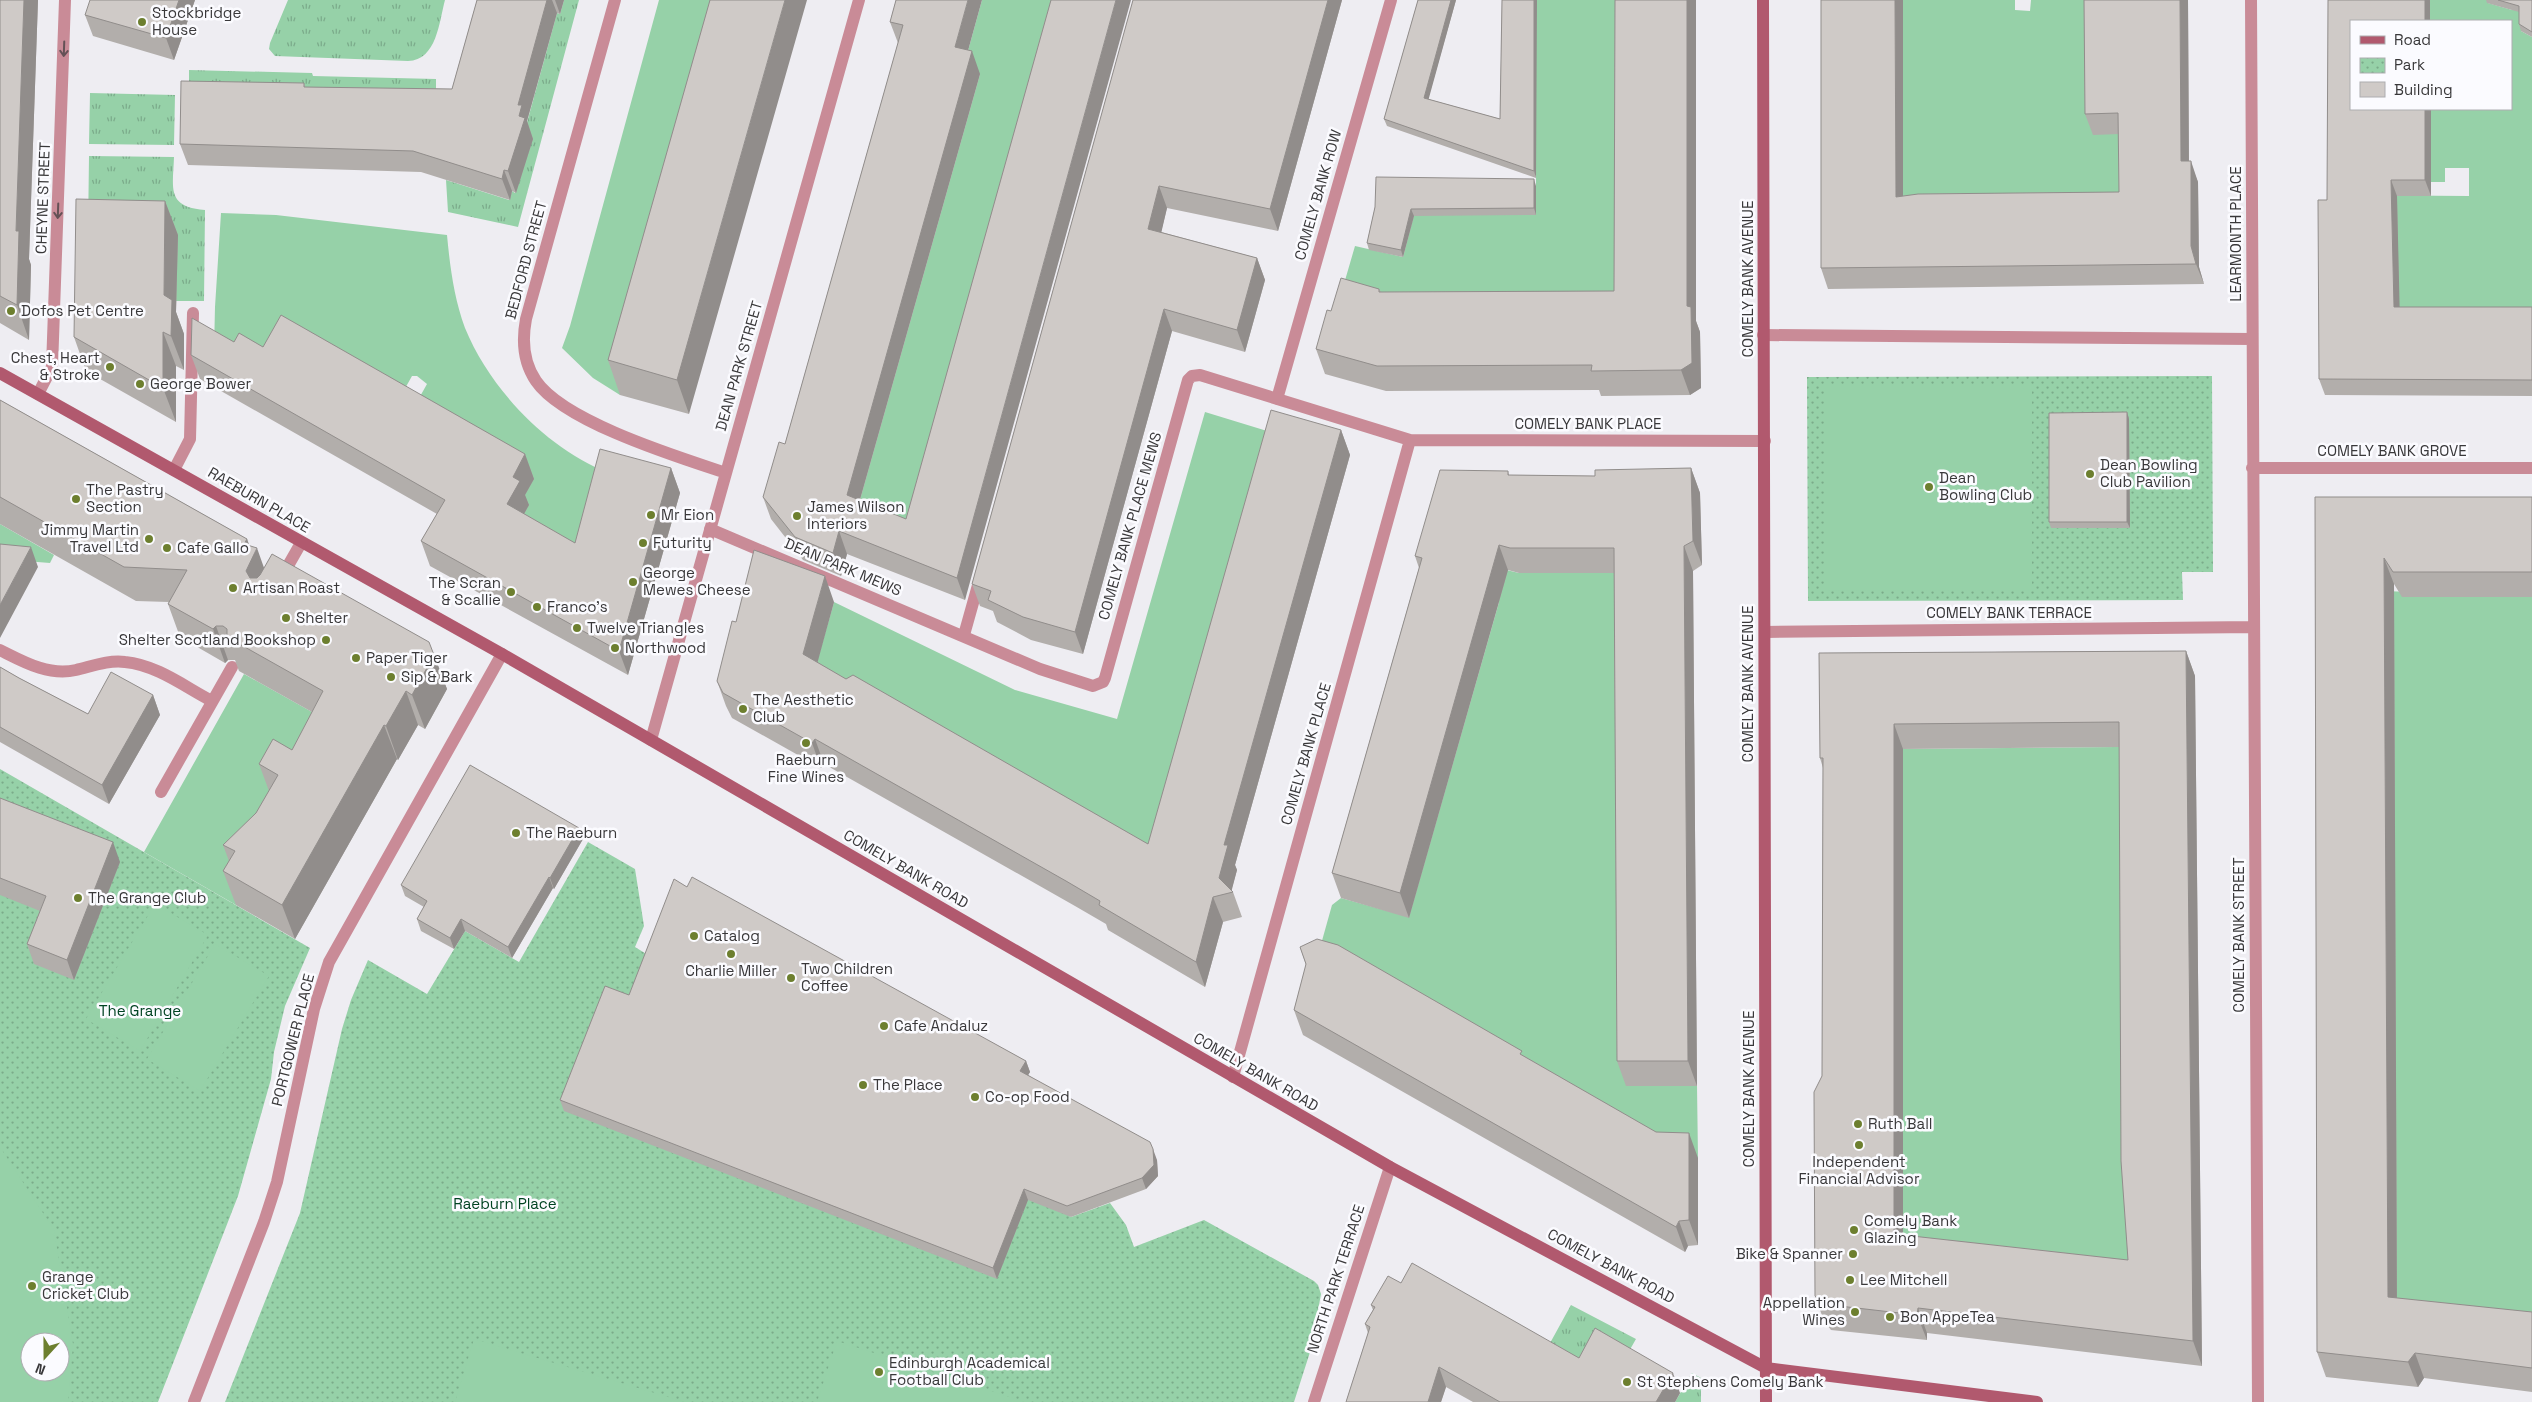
<svg xmlns="http://www.w3.org/2000/svg" width="2532" height="1402" font-family="'Space Grotesk',sans-serif">
<defs>
<pattern id="grass-tufts" width="24" height="20" patternUnits="userSpaceOnUse" patternTransform="scale(1.25)"><rect width="24" height="20" fill="#96d1a8"/><path d="M3 7l-1-3M5 7V3M7 7l1-3M15 17l-1-3M17 17v-4M19 17l1-3" fill="none" stroke="#7bab8a"/></pattern>
<pattern id="park-dots" width="8" height="8" patternUnits="userSpaceOnUse" patternTransform="scale(1.25)"><rect width="8" height="8" fill="#96d1a8"/><path d="M2 2h.1M6 6h.1" fill="none" stroke="#7bab8a" stroke-width="1.8" stroke-linecap="round"/></pattern>
</defs>
<rect width="100%" height="100%" fill="#eeedf2"/>
<path fill="url(#grass-tufts)" d="M288,0H445C439,22 437,60 408,61L275,56L269,49L270,43Z
M564,0H579L518,227L448,212L446,180L509,200L512,191L515,193L526,126L557,13L560,14Z
M189,70L312,73L313,76L436,79V110L189,102Z
M90,93L175,95L174,145L89,144Z
M89,156L174,157C173,188 166,207 205,210L204,301H176L88,233Z
M1571,1305L1636,1339L1624,1360L1521,1402L1544,1354Z
M1692,1373L1701,1378V1402H1675Z"/>
<path fill="url(#park-dots)" fill-rule="evenodd" d="M2212,376L2213,572H2182L2183,600L1808,601L1807,377Z
M0,769L310,948L285,1006L274,1052L271,1079L238,1196L158,1402H0ZM30,1342H60V1372H30Z
M588,842L635,869L644,926L635,947L1071,1217L1110,1203L1126,1225L1134,1247L1204,1220L1314,1281L1318,1285L1321,1294L1311,1349L1294,1402H225L300,1213L342,1029L351,1000L368,960L427,994L465,931L519,962Z"/>
<path fill="#96d1a8" fill-rule="evenodd" d="M659,0H732L620,395L593,378L562,348L570,326Z
M982,0H1065L914,542L855,517L980,74L963,69Z
M1536,0H1624L1623,312L1339,301L1355,246L1403,257L1414,215H1536Z
M1902,0H2015V10L2030,11L2031,0H2090L2093,134H2180L2127,219L1899,220Z
M2401,0H2488V3L2512,10L2521,0V31L2532,37V323H2403L2333,195L2469,196V168H2445V182H2400L2431,154V109H2511V21H2430Z
M221,213L276,215L447,235C450,267 454,298 465,328C490,389 547,449 609,473L598,570L524,533L413,409L427,384L417,376H412L398,401L272,371L214,350L215,307Z
M1825,384H2032V590L1825,591Z
M1205,412L1280,435L1168,855L815,669L834,602L1015,690L1117,719Z
M0,524L54,555L50,563L0,559Z
M1604,565L1623,566L1635,1086H1697L1698,1158L1665,1157L1318,955L1332,905L1341,898L1409,917L1499,602L1494,567L1519,573H1598Z
M2385,591L2532,597V1335L2390,1322Z
M244,674L346,731L236,905L144,852Z
M2120,742L2136,1266L1900,1261L1903,749L2116,747Z
M155,904L208,935L140,1051L86,1019Z
M215,944L269,976L200,1091L147,1059Z
M0,1147L54,1230L73,1344L68,1402H0ZM30,1342H60V1372H30Z
M474,1339L685,1402H455Z
M837,1341L1025,1402H817Z"/>
<g fill="none" stroke-linecap="round" stroke-linejoin="round">
<path stroke="#c98b97" stroke-width="12" d="M615,0L526,319C522,340 523,362 536,381C564,422 678,457 726,473
M2251,0L2258,1402
M1763,335L2252,339
M38,394L52,367L65,0
M1277,399L1391,0
M2252,468H2532
M174,470L190,439L193,313
M710,529L1040,669L1093,686L1103,682L1105,678L1188,380L1192,376L1200,375L1410,440L1765,441
M281,578L301,543
M1765,632L2254,627
M964,635L980,578
M0,650C24,662 48,676 76,670C93,666 108,660 125,662C157,665 185,687 212,701
M651,740L859,0
M161,792L232,667
M1233,1077L1410,440
M194,1402L264,1222L277,1182L314,1009L329,962L502,654
M1314,1402L1390,1167"/>
<path stroke="#b1596e" stroke-width="12" d="M1763,0L1766,1402
M0,373L502,654L1390,1167L1766,1368L2037,1402"/>
</g>
<path fill="#b2aeab" fill-rule="evenodd" d="M0,0H38L29,259L31,265L29,340L0,323Z
M195,0L174,60L93,36L85,15Z
M477,0H564L560,14L557,13L527,121L533,139L516,193L512,191L510,200L421,172L188,165L180,144L304,83L305,87L452,89Z
M710,0L689,414L620,395L608,360Z
M896,0L968,50L980,74L860,500L906,519L1051,0L965,600L847,554L841,576L803,560L771,519L763,497L785,444L898,43L890,22Z
M1133,0H1342L1278,231L1167,208L1161,232L1257,258L1265,280L1245,352L1172,331L1083,654L1031,640L997,622L993,611L980,606L972,584Z
M1418,0H1456L1428,99L1500,119L1502,0L1536,178L1387,126L1384,119Z
M1615,0H1696V321L1700,332L1701,388L1690,395L1601,396L1599,390L1386,391L1325,374L1316,349L1331,311L1379,289L1381,292L1614,291Z
M1821,0H1903V196L2119,192V134L2093,135L2085,114L2084,0H2188L2189,161L2198,182L2199,267L2204,284L1828,289L1821,268Z
M2486,0H2532V37L2521,31L2519,24V12L2487,3Z
M2431,109V196H2397L2399,307H2532V396L2325,395L2319,379L2327,200Z
M1536,186V215L1414,216L1403,257L1369,250L1367,243L1375,207Z
M165,201L178,235L176,312L184,334V370L176,366V422L86,371L74,337Z
M234,342L263,347L525,454L534,479L525,495L529,505L524,514L575,543L671,468L680,493L628,675L430,566L421,541L437,514L200,379L191,355Z
M0,400L247,539L249,545L264,568L434,655L447,689L425,729L418,725L398,760L397,759L295,939L236,905L223,871L229,861L223,845L256,813L269,791L259,764L292,750L312,712L239,671L235,660H228L225,663L180,637L168,604L169,602L136,601L0,524Z
M2127,412L2129,419L2130,528H2051L2049,522Z
M1341,430L1350,455L1235,865L1237,870L1231,891L1233,892L1242,917L1223,922L1205,987L1108,930L1106,924L1075,906L824,764L821,768L732,718L726,706L717,681L736,622L834,602L817,662L846,679L1148,844Z
M1691,468L1700,493L1702,565L1693,571L1697,1086H1626L1617,1061L1614,573H1519L1508,570L1409,918L1341,898L1332,873L1419,568L1415,556L1508,471L1509,475L1595,476Z
M2315,497H2532V597H2402L2394,584L2397,1298L2532,1312V1392L2424,1378L2418,1387L2326,1377L2317,1352Z
M2186,651L2195,676L2202,1366L1927,1333V1340L1831,1330L1824,1321L1815,1296L1822,1076L1823,768L1820,758L1819,653ZM2119,747L2128,1260L1903,1235V749Z
M0,667L19,678L88,714L153,695L160,715L109,804L0,742Z
M0,798L120,862L74,980L34,964L27,944L40,911L0,895Z
M579,828L583,839L554,889L553,888L512,958L465,931L454,949L421,931L417,919L424,907L405,896L401,885Z
M687,887L1026,1061L1030,1072L1028,1075L1157,1160L1158,1176L1146,1189L1071,1217L1028,1200L997,1279L564,1111L560,1100L629,995Z
M1300,947L1524,1056L1698,1158V1245L1688,1246L1685,1252L1303,1035L1294,1010L1306,965Z
M1401,1283L1579,1358L1680,1393L1675,1402H1473L1446,1387L1441,1402H1346L1368,1333L1365,1324L1373,1310L1371,1305Z"/>
<path fill="#918d8b" d="M24,0H38L29,259L31,265L29,340L17,305L16,231Z
M179,0H195L174,60L166,38Z
M547,0H552L557,13L527,121L533,139L516,193L508,171L519,116L518,105Z
M555,0H564L560,14Z
M785,0H807L689,414L677,380Z
M968,0H982L963,69L955,47Z
M1116,0H1131L965,600L957,578Z
M1328,0H1342L1278,231L1270,209Z
M1451,0H1456L1427,105L1424,98Z
M1534,0H1537L1536,178L1534,171Z
M1687,0H1696V321L1700,332L1701,388L1690,395L1681,370L1687,306Z
M1895,0H1903V218L1896,197Z
M2180,0H2188L2189,182L2181,161Z
M2425,0H2430V21H2425Z
M972,51L980,74L855,517L847,495Z
M2425,109H2431V196L2425,180Z
M2191,161L2198,182L2199,267L2204,284L2196,264L2191,246Z
M504,170L512,191L510,200L502,179Z
M1534,179L1536,186V215L1534,208Z
M2391,180L2397,196L2400,323L2394,307Z
M1159,186L1167,208L1157,251L1148,229Z
M165,201L178,235L176,312L184,334V370L171,336L164,295Z
M1411,209L1414,216L1403,257L1401,250Z
M1257,258L1265,280L1245,352L1237,330Z
M1164,309L1172,331L1083,654L1075,632Z
M163,332L176,366V422L163,388Z
M2127,412L2129,419L2130,528L2127,522Z
M1341,430L1350,455L1235,865L1237,870L1231,893L1219,878L1224,845Z
M525,454L534,479L525,495L529,505L516,528L507,504L513,477Z
M671,468L680,493L628,675L619,651Z
M1691,468L1700,493L1702,565L1693,541Z
M839,531L847,554L841,576L833,553Z
M247,539L253,556L257,548L269,582L258,605L246,571L244,544Z
M1499,545L1508,570L1409,918L1400,893Z
M1684,546L1693,571L1697,1086L1688,1061Z
M31,547L38,567L0,638V605Z
M2384,558L2394,584L2397,1322L2388,1297Z
M825,576L834,602L813,679L803,654Z
M216,626L228,660L225,663L213,629Z
M2186,651L2195,676L2202,1366L2193,1341Z
M434,655L447,689L425,729L412,695Z
M406,691L418,725L398,760L386,726Z
M153,695L160,715L109,804L102,785Z
M1894,724L1903,749V1259L1894,1234Z
M384,725L397,759L295,939L282,905Z
M815,739L824,764L821,768L812,743Z
M579,828L583,839L554,889L550,878Z
M113,842L120,862L74,980L67,960Z
M549,877L553,888L512,958L508,947Z
M1213,897L1223,922L1205,987L1196,962Z
M461,919L465,931L454,949L450,938Z
M1026,1061L1030,1072L1024,1082L1020,1071Z
M1689,1133L1698,1158V1245L1689,1220Z
M1153,1149L1157,1160L1158,1176L1146,1189L1142,1178Z
M1024,1189L1028,1200L997,1279L993,1268Z
M1679,1221L1688,1246L1685,1252L1676,1227Z
M1918,1308L1927,1333V1340L1917,1315Z
M2415,1353L2424,1378L2418,1387L2408,1362Z
M1439,1367L1446,1387L1441,1402H1428Z
M1673,1373L1680,1393L1675,1402H1656Z"/>
<path fill="#cfcac7" stroke="#918d8b" fill-rule="evenodd" d="M0,0H24L16,231H19L17,305L0,296Z
M90,0H179L166,38L85,15Z
M477,0H547L518,105H522L519,116L525,118L508,171L504,170L502,179L413,151L180,144L181,81L304,83V87L452,89Z
M710,0H785L677,380L608,360Z
M896,0H968L955,47L972,51L847,495L906,519L1051,0H1116L957,578L839,531L833,553L795,537L763,497L779,442L785,444L903,25L890,22Z
M1133,0H1328L1270,209L1159,186L1148,229L1257,258L1237,330L1164,309L1075,632L1023,617L988,600L991,591L972,584Z
M1418,0H1451L1424,98L1500,119L1502,0H1534V171L1384,119Z
M1615,0H1687V306L1691,307L1692,363L1681,370L1591,371L1592,365L1377,366L1316,349L1327,310L1331,311L1341,278L1379,289V292L1614,291Z
M1821,0H1895L1896,197L1918,194L2119,192L2118,113L2085,114L2084,0H2180L2181,161H2191V246L2196,264L1821,268Z
M2328,0H2425V21H2351V109H2425V180H2391L2394,307H2532V380L2319,379L2318,200H2327Z
M2498,0H2532V32L2519,24V6Z
M1376,177L1534,179V208L1411,209L1401,250L1367,243L1375,207Z
M76,199L165,201L164,295L172,300L171,336L163,332V388L74,337Z
M281,315L525,454L513,477L520,481L507,504L575,543L600,449L671,468L619,651L421,541L445,500L191,355L192,318L234,342L239,333L263,347Z
M0,400L247,539L244,544L257,548L246,571L250,578H257L260,575L272,554L429,642L434,655L412,695L406,691L386,726L384,725L282,905L223,871L235,851L223,845L256,813L278,775L259,764L273,739L292,750L323,691L227,637V629L223,626H216L213,629L168,604L187,570L124,567L0,497Z
M1271,410L1341,430L1224,845H1228L1219,878L1233,892L1213,897L1196,962L1099,905L1100,901L1066,881L815,739L812,743L723,693L717,681L732,621L736,622L754,550L825,576L803,654L846,679L853,675L1148,844Z
M2127,412V522H2049V413Z
M1691,468L1693,541L1684,546L1688,1061H1617L1614,548H1510L1499,545L1400,893L1332,873L1422,558L1415,556L1440,470L1508,471V475L1595,476V470Z
M2315,497H2532V572H2393L2384,558L2388,1297L2532,1312V1368L2415,1353L2408,1362L2317,1352Z
M0,544L31,547L0,605Z
M2186,651L2193,1341L1918,1308L1917,1315L1822,1304L1815,1296L1814,1092L1822,1076L1823,758H1820L1819,653ZM2119,722L2121,1161L2128,1260L1894,1234V724Z
M0,667L19,678L88,714L111,672L153,695L102,785L0,727Z
M470,765L579,828L550,878L549,877L508,947L461,919L450,938L417,919L427,901L401,885Z
M0,798L113,842L67,960L27,944L46,896L0,878Z
M692,877L1026,1061L1020,1071L1150,1142L1153,1149L1154,1165L1142,1178L1067,1206L1024,1189L993,1268L560,1100L605,986L629,995L674,879L687,887Z
M1317,939L1338,945L1522,1051L1520,1054L1656,1132L1689,1133V1220L1679,1221L1676,1227L1294,1010L1306,964L1300,947Z
M1412,1263L1579,1358L1595,1328L1673,1373L1656,1402H1500L1439,1367L1428,1402H1346L1370,1327L1365,1324L1375,1307L1371,1305L1388,1276L1401,1283Z"/>
<defs><path id="oneway-shaft" d="M-6 0H5M1.5-3L5.5 0L1.5 3" fill="none" stroke-width="1.6" stroke-linecap="round" stroke-linejoin="round" transform="scale(1.25)"/></defs>
<g stroke="#645156">
<use href="#oneway-shaft" transform="translate(64 49) rotate(92)"/>
<use href="#oneway-shaft" transform="translate(58 211) rotate(92)"/>
</g>
<g fill="#6d7f2f" stroke="#fbfbff" stroke-width="2">
<circle cx="142" cy="22" r="5"/>
<circle cx="11" cy="311" r="5"/>
<circle cx="110" cy="367" r="5"/>
<circle cx="140" cy="384" r="5"/>
<circle cx="2090" cy="474" r="5"/>
<circle cx="1929" cy="487" r="5"/>
<circle cx="76" cy="499" r="5"/>
<circle cx="651" cy="515" r="5"/>
<circle cx="797" cy="516" r="5"/>
<circle cx="149" cy="539" r="5"/>
<circle cx="643" cy="543" r="5"/>
<circle cx="167" cy="548" r="5"/>
<circle cx="633" cy="582" r="5"/>
<circle cx="233" cy="588" r="5"/>
<circle cx="511" cy="592" r="5"/>
<circle cx="537" cy="607" r="5"/>
<circle cx="286" cy="618" r="5"/>
<circle cx="577" cy="628" r="5"/>
<circle cx="326" cy="640" r="5"/>
<circle cx="615" cy="648" r="5"/>
<circle cx="356" cy="658" r="5"/>
<circle cx="391" cy="677" r="5"/>
<circle cx="743" cy="709" r="5"/>
<circle cx="806" cy="743" r="5"/>
<circle cx="516" cy="833" r="5"/>
<circle cx="78" cy="898" r="5"/>
<circle cx="694" cy="936" r="5"/>
<circle cx="731" cy="954" r="5"/>
<circle cx="791" cy="978" r="5"/>
<circle cx="884" cy="1026" r="5"/>
<circle cx="863" cy="1085" r="5"/>
<circle cx="975" cy="1097" r="5"/>
<circle cx="1858" cy="1124" r="5"/>
<circle cx="1859" cy="1145" r="5"/>
<circle cx="1854" cy="1230" r="5"/>
<circle cx="1853" cy="1254" r="5"/>
<circle cx="1850" cy="1280" r="5"/>
<circle cx="32" cy="1286" r="5"/>
<circle cx="1855" cy="1312" r="5"/>
<circle cx="1890" cy="1317" r="5"/>
<circle cx="879" cy="1372" r="5"/>
<circle cx="1627" cy="1382" r="5"/>
</g>
<g text-anchor="middle" stroke-width="5" stroke-linejoin="round" paint-order="stroke">
<g font-size="15" fill="#39383a" stroke="#fbfbff" text-anchor="start">
<text x="152" y="18">Stockbridge<tspan x="152" dy="17">House</tspan></text>
<text x="21" y="316">Dofos Pet Centre</text>
<text x="100" y="363" text-anchor="end">Chest, Heart<tspan x="100" dy="17">&amp; Stroke</tspan></text>
<text x="150" y="389">George Bower</text>
<text x="2100" y="470">Dean Bowling<tspan x="2100" dy="17">Club Pavilion</tspan></text>
<text x="1939" y="483">Dean<tspan x="1939" dy="17">Bowling Club</tspan></text>
<text x="86" y="495">The Pastry<tspan x="86" dy="17">Section</tspan></text>
<text x="807" y="512">James Wilson<tspan x="807" dy="17">Interiors</tspan></text>
<text x="661" y="520">Mr Eion</text>
<text x="139" y="535" text-anchor="end">Jimmy Martin<tspan x="139" dy="17">Travel Ltd</tspan></text>
<text x="653" y="548">Futurity</text>
<text x="177" y="553">Cafe Gallo</text>
<text x="643" y="578">George<tspan x="643" dy="17">Mewes Cheese</tspan></text>
<text x="501" y="588" text-anchor="end">The Scran<tspan x="501" dy="17">&amp; Scallie</tspan></text>
<text x="243" y="593">Artisan Roast</text>
<text x="547" y="612">Franco's</text>
<text x="296" y="623">Shelter</text>
<text x="587" y="633">Twelve Triangles</text>
<text x="316" y="645" text-anchor="end">Shelter Scotland Bookshop</text>
<text x="625" y="653">Northwood</text>
<text x="366" y="663">Paper Tiger</text>
<text x="401" y="682">Sip &amp; Bark</text>
<text x="753" y="705">The Aesthetic<tspan x="753" dy="17">Club</tspan></text>
<text x="806" y="765" text-anchor="middle">Raeburn<tspan x="806" dy="17">Fine Wines</tspan></text>
<text x="526" y="838">The Raeburn</text>
<text x="88" y="903">The Grange Club</text>
<text x="704" y="941">Catalog</text>
<text x="801" y="974">Two Children<tspan x="801" dy="17">Coffee</tspan></text>
<text x="731" y="976" text-anchor="middle">Charlie Miller</text>
<text x="894" y="1031">Cafe Andaluz</text>
<text x="873" y="1090">The Place</text>
<text x="985" y="1102">Co-op Food</text>
<text x="1868" y="1129">Ruth Ball</text>
<text x="1859" y="1167" text-anchor="middle">Independent<tspan x="1859" dy="17">Financial Advisor</tspan></text>
<text x="1864" y="1226">Comely Bank<tspan x="1864" dy="17">Glazing</tspan></text>
<text x="1843" y="1259" text-anchor="end">Bike &amp; Spanner</text>
<text x="42" y="1282">Grange<tspan x="42" dy="17">Cricket Club</tspan></text>
<text x="1860" y="1285">Lee Mitchell</text>
<text x="1845" y="1308" text-anchor="end">Appellation<tspan x="1845" dy="17">Wines</tspan></text>
<text x="1900" y="1322">Bon AppeTea</text>
<text x="889" y="1368">Edinburgh Academical<tspan x="889" dy="17">Football Club</tspan></text>
<text x="1637" y="1387">St Stephens Comely Bank</text>
</g>
<g font-size="15" fill="#39383a" stroke="#fbfbff">
<text transform="translate(1318 195) rotate(-74)" y="5">COMELY BANK ROW</text>
<text transform="translate(43 198) rotate(-88)" y="5">CHEYNE STREET</text>
<text transform="translate(2236 234) rotate(-90)" y="5">LEARMONTH PLACE</text>
<text transform="translate(526 260) rotate(-75)" y="5">BEDFORD STREET</text>
<text transform="translate(1748 279) rotate(-90)" y="5">COMELY BANK AVENUE</text>
<text transform="translate(739 366) rotate(-74)" y="5">DEAN PARK STREET</text>
<text x="1588" y="429">COMELY BANK PLACE</text>
<text x="2392" y="456">COMELY BANK GROVE</text>
<text transform="translate(259 500) rotate(30)" y="5">RAEBURN PLACE</text>
<text transform="translate(1130 526) rotate(-74)" y="5">COMELY BANK PLACE MEWS</text>
<text transform="translate(843 567) rotate(23)" y="5">DEAN PARK MEWS</text>
<text x="2009" y="618">COMELY BANK TERRACE</text>
<text transform="translate(1748 684) rotate(-90)" y="5">COMELY BANK AVENUE</text>
<text transform="translate(1306 754) rotate(-74)" y="5">COMELY BANK PLACE</text>
<text transform="translate(906 869) rotate(30)" y="5">COMELY BANK ROAD</text>
<text transform="translate(2239 935) rotate(-90)" y="5">COMELY BANK STREET</text>
<text transform="translate(293 1040) rotate(-76)" y="5">PORTGOWER PLACE</text>
<text transform="translate(1256 1072) rotate(30)" y="5">COMELY BANK ROAD</text>
<text transform="translate(1749 1089) rotate(-90)" y="5">COMELY BANK AVENUE</text>
<text transform="translate(1611 1266) rotate(28)" y="5">COMELY BANK ROAD</text>
<text transform="translate(1336 1279) rotate(-72)" y="5">NORTH PARK TERRACE</text>
</g>
<g font-size="15" fill="#004322" stroke="#fbfbff">
<text x="140" y="1016">The Grange</text>
<text x="505" y="1209">Raeburn Place</text>
</g>
</g>
<rect x="2350" y="20" width="162" height="90" fill="#fbfbff" stroke="#adadb0"/>
<rect x="2360" y="36" width="25" height="8" fill="#b1596e" stroke="#adadb0"/>
<text x="2394" y="45" font-size="15" fill="#39383a">Road</text>
<rect x="2360" y="58" width="25" height="15" fill="url(#park-dots)" stroke="#adadb0"/>
<text x="2394" y="70" font-size="15" fill="#39383a">Park</text>
<rect x="2360" y="82" width="25" height="15" fill="#cfcac7" stroke="#adadb0"/>
<text x="2394" y="95" font-size="15" fill="#39383a">Building</text>
<g transform="translate(45 1357) rotate(201)"><circle r="24" fill="#fbfbff" stroke="#adadb0"/>
<path d="M0-4L9 19L0 12L-9 19Z" fill="#6d7f2f"/>
<text y="-8" font-size="14" font-weight="bold" text-anchor="middle" fill="#39383a">N</text>
</g>
</svg>
